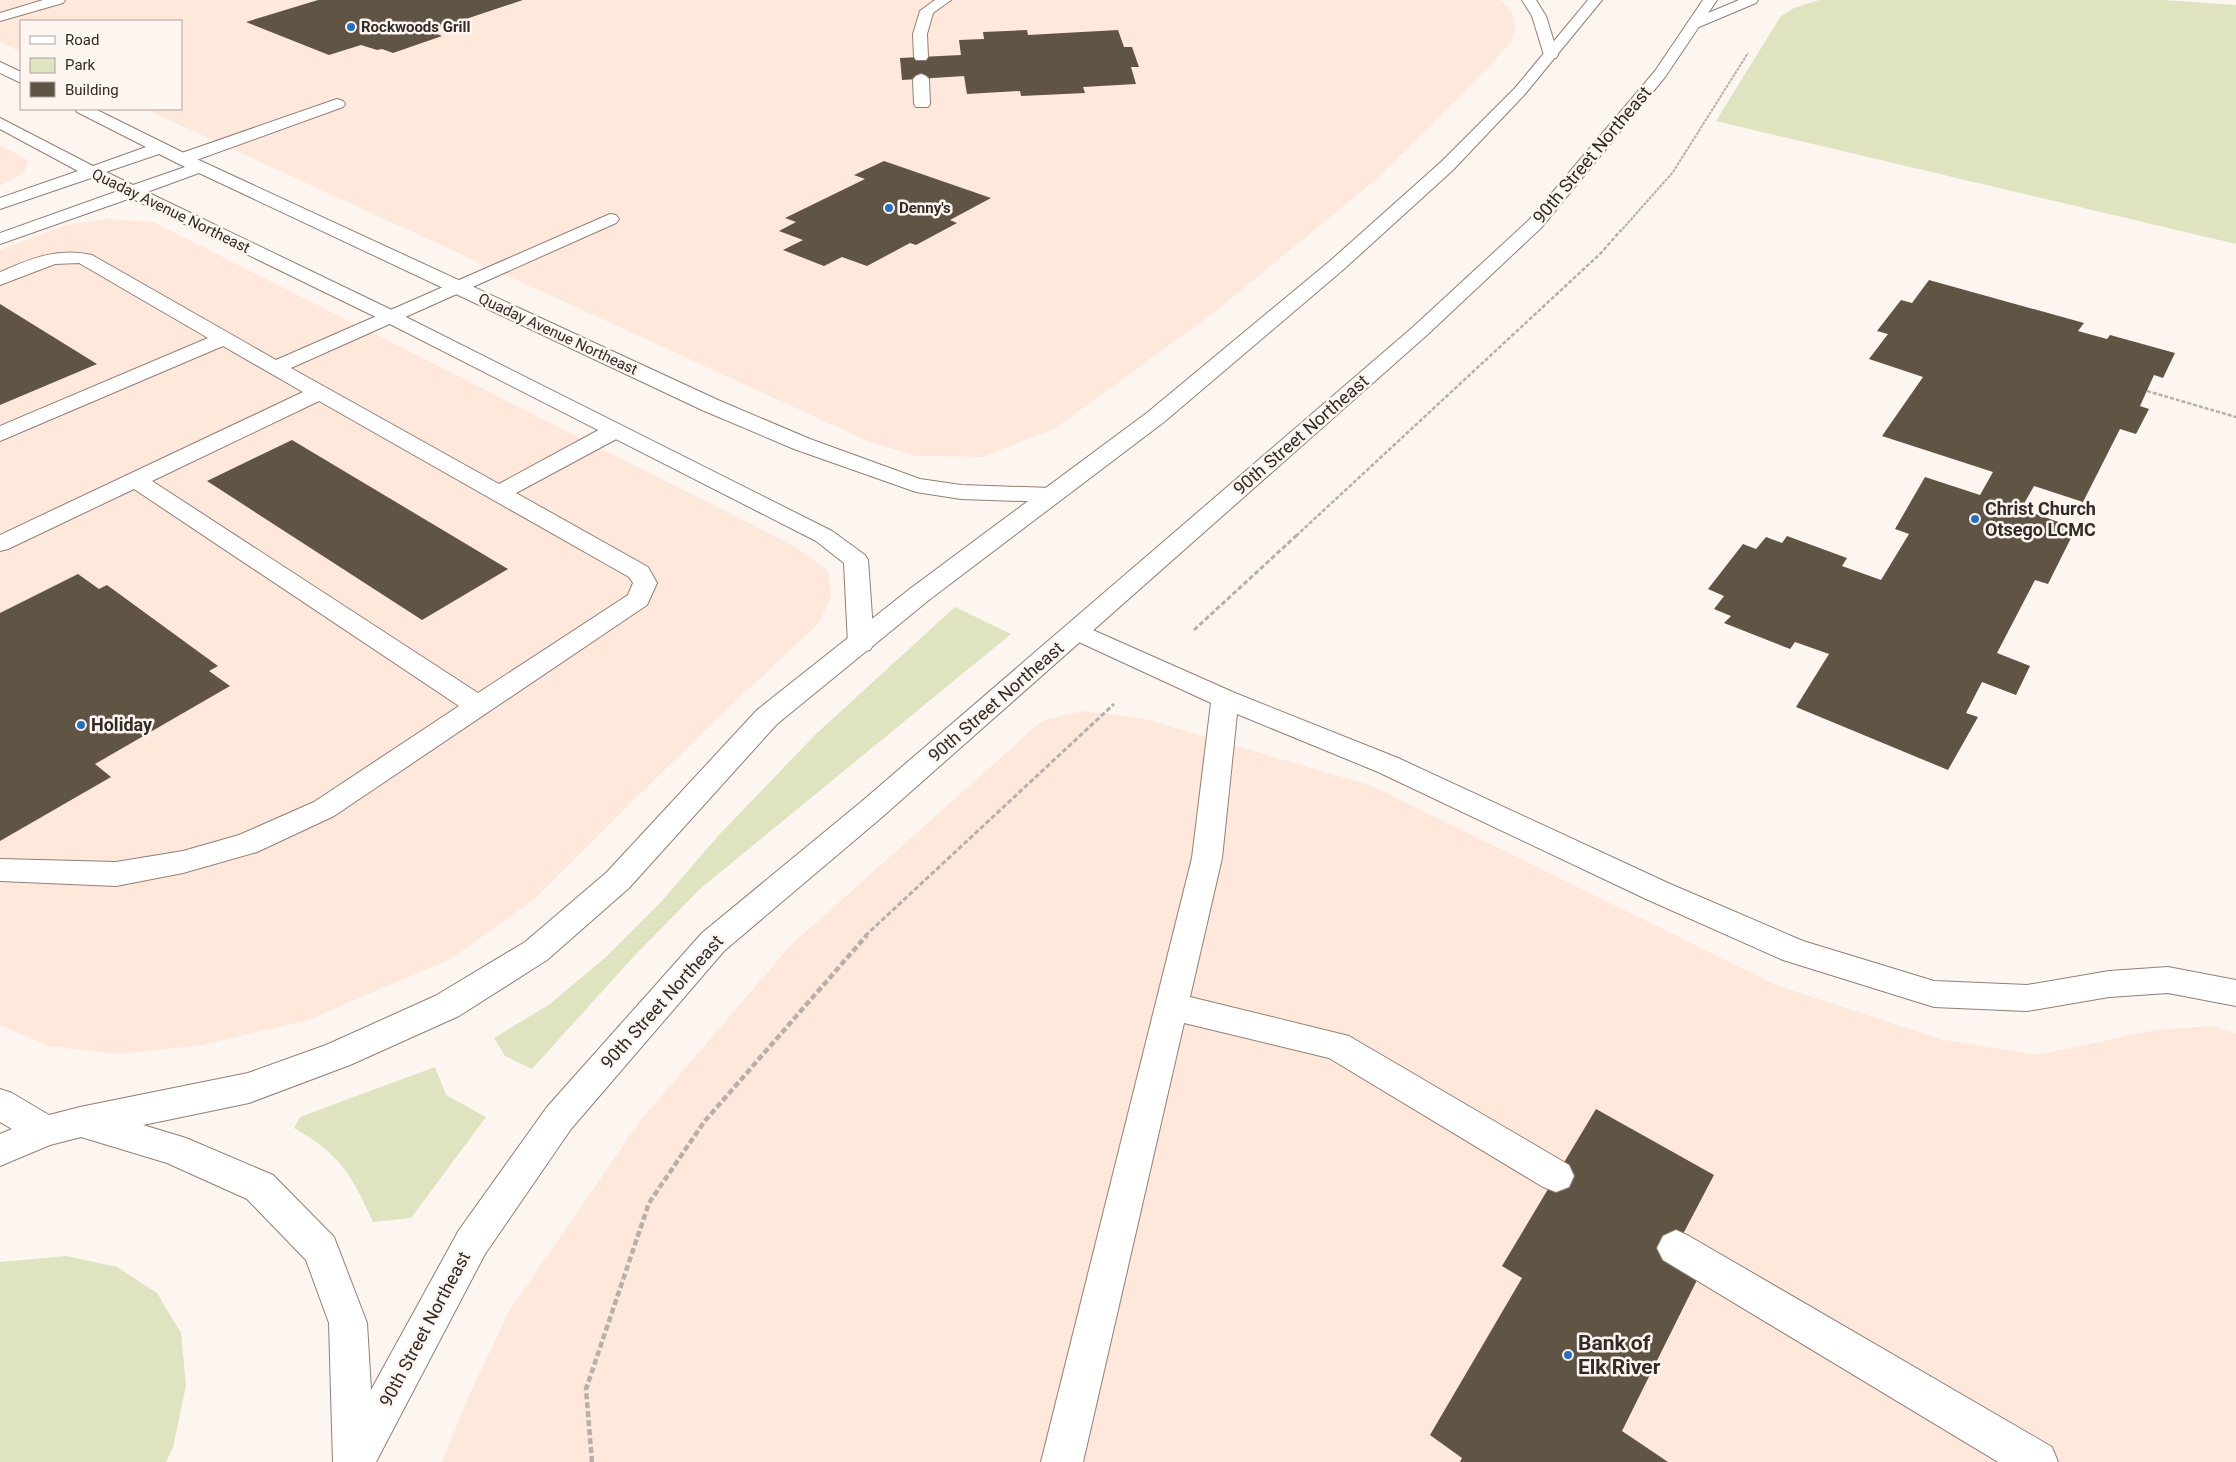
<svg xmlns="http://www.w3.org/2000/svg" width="2236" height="1462" font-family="Roboto,sans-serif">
<rect width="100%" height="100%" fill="#fdf5f0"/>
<path fill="#fee7db" d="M0,0H1500L1512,11L1515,27L1512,42L1447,110L1374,181L1213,313L1054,429L982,457L917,456L870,442L145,109H181V21H21V52L0,42Z
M0,145L29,161L24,172L0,186Z
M108,219L153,222L796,547L828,571L831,597L819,623L713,722L533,900L452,958L308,1020L202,1045L119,1054L49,1046L0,1025V250L67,225Z
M1082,711L1145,719L1372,786L1776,985L1943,1040L2037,1055L2156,1030L2213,1026L2236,1034V1462H442L470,1393L510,1310L640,1121L790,946L1042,721Z"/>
<path fill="#dfe3c0" d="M1819,0H2163L2236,5V244L1716,121L1781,16L1794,8Z
M955,607L1011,634L701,888L636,954L532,1069L505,1056L494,1038L550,1004L606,957L661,902L718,836L816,734Z
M435,1067L446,1095L486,1117L411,1218L373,1222C351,1174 341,1155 294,1128L300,1117Z
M67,1256L117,1267L157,1293L181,1333L186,1386L173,1447L166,1462H0V1262Z"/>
<path fill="#605445" d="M318,0H523L430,31L442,36L393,53L382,49L377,50L361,45L329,55L246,22Z
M1027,30L1028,35L1118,30L1124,47H1132L1139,67H1131L1136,84L1083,87L1085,93L1021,96L1020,91L967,94L964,76L902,80L900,58L961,55L959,40L984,39L983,32Z
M884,161L991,198L950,220L957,223L916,245L910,243L867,266L842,257L824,266L783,250L803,240L779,231L796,222L785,218L865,179L854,175Z
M1929,280L2084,323L2078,331L2107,339L2110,335L2175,353L2163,378L2154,375L2140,406L2149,409L2136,434L2120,429L2083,502L2034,486L2021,509L2076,528L2048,584L2035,580L1997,653L2030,666L2016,695L1982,682L1966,713L1978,717L1948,770L1796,707L1829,654L1795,642L1790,649L1724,623L1731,616L1714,609L1724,596L1708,589L1743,544L1756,549L1766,537L1782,543L1787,536L1847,558L1842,566L1881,580L1909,534L1895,529L1925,477L1980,495L1993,472L1882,436L1923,377L1869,359L1888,334L1877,331L1901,300L1912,303Z
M0,304L97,364L0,405Z
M292,440L508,569L422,620L207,481Z
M78,574L99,589L107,585L218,666L209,671L230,686L95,764L111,777L0,841V613Z
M1596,1109L1714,1175L1672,1255L1701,1272L1622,1431L1668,1462H1460L1462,1458L1430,1435L1522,1278L1502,1266Z"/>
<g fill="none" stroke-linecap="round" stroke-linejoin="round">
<g stroke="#927f75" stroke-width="2">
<path id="service" d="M43,0H65L63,3L0,21V13Z
M935,0H951L933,13L927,34L928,57L926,60H916L914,57L913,34L920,11Z
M921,74L926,76L929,79L930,104L928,107H916L914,104L913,79L916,76Z
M337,99L343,101L345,104L343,107L188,163H176L174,159L176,155Z
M610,214L616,215L619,219L616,223L291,368L499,484L606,426L614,424L622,426L625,431L622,436L516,493L648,567L657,583L647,605L334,816L257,852L183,873L116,886L0,881V859L116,862L183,851L239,835L314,802L459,706L134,489L8,549L0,551V535L303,392L223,346L0,441V426L208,338L79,263L55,264L0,285V272C30,259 58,247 92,255L276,360ZM319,401L629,577L633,583L628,595L478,693L152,481Z
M1077,623L1235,693L1398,758L1668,883L1803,941L1934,981L2027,985L2109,971L2168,967L2236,980V1006L2168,993L2109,997L2027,1011L1934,1007L1783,960L1646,899L1378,772L1237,714L1222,858L1190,997L1349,1036L1569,1165L1574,1176L1569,1187L1556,1192L1543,1187L1329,1058L1184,1023L1083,1462H1041L1192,858L1211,703L1068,637L1064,631L1068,625Z
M1676,1230L1689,1236L2052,1447L2058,1462H1998L1663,1260L1657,1248L1663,1236Z"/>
</g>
<g stroke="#927f75" stroke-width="2">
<path id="minor" d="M0,62L21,72V83L0,73Z
M75,109H95L188,155L718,400L810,439L920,479L961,485L1052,488L1060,490L1064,495L1060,500L1052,502L961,499L916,492L794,449L702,410L199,173L147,192L396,312L832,531L865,555L868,560L874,644L870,650L861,652L852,650L848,644L844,563L816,541L382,320L131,198L0,244V233L118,191L91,178L0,209V198L78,171L0,129V118L93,166L146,147L77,112ZM159,154L185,167L133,185L106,172Z"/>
</g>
<g stroke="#927f75" stroke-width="2">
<path id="secondary" d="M1588,0H1602L1525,94L1453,170L1344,269L1164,422L929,600L777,724L629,888L547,960L459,1016L350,1065L249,1103L143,1125L186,1138L273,1175L334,1237L367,1323L371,1390L459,1230L547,1107L702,933L861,802L1413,327L1529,220L1655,71L1703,0H1717L1665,77L1541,228L1427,335L881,818L724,951L571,1129L485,1254L376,1462H333L329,1323L306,1260L247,1199L167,1163L81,1137L50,1145L0,1166V1134L12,1129L0,1122V1089L12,1093L49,1115L80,1107L248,1073L326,1045L435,996L525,942L607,872L757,710L911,588L1148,412L1330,261L1441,162L1515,88Z"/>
</g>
<g stroke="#927f75" stroke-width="2">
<path id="motorway" d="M1522,0H1536L1546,16L1558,55L1556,58H1546L1544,55L1532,16Z
M1739,0H1758L1756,3L1699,27H1689L1687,24L1689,21Z"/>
</g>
<path stroke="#b7afaa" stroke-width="2" stroke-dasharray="3 1" stroke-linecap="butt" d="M1620,232L1673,172L1748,53"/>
<path stroke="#b7afaa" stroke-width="2.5" stroke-dasharray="4 2" stroke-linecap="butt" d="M2147,391L2236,417
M1296,536L1601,253L1621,230"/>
<path stroke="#b7afaa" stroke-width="3" stroke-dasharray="5 2.5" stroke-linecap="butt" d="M1194,630L1297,535
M865,936L1114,704"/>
<path stroke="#b7afaa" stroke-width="4.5" stroke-dasharray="6 3" stroke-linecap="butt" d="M592,1462L586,1389L649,1203L704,1122L867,935"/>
<use href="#service" fill="#fff" fill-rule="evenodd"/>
<use href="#minor" fill="#fff" fill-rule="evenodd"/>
<use href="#secondary" fill="#fff" fill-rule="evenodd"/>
<use href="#motorway" fill="#fff" fill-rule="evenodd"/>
</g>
<g fill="#2470c0" stroke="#fdf5f0" stroke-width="2">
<circle cx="351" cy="27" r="5"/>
<circle cx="889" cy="208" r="5"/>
<circle cx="1975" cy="519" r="5"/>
<circle cx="81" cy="725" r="5"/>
<circle cx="1568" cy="1355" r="5"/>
</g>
<g text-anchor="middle" stroke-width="5" stroke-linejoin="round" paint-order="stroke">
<g font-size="15" font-weight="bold" fill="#322a26" stroke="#fdf5f0" text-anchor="start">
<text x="361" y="32">Rockwoods Grill</text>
<text x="899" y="213">Denny's</text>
</g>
<g font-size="15" fill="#322a26" stroke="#fdf5f0">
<text transform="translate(171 211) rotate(26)" y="5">Quaday Avenue Northeast</text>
<text transform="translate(558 334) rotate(25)" y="5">Quaday Avenue Northeast</text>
</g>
<g font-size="18" fill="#322a26" stroke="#fdf5f0">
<text transform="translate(1592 155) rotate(-50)" y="6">90th Street Northeast</text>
<text transform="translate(1301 435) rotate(-41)" y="6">90th Street Northeast</text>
<text transform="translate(996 702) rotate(-41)" y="6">90th Street Northeast</text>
<text transform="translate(662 1002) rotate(-48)" y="6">90th Street Northeast</text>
<text transform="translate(425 1329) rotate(-62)" y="6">90th Street Northeast</text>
</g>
<g font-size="18" font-weight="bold" fill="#322a26" stroke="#fdf5f0" text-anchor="start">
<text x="1985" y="515">Christ Church<tspan x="1985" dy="21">Otsego LCMC</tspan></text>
<text x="91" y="731">Holiday</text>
</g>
<g font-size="21" font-weight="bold" fill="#322a26" stroke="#fdf5f0" text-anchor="start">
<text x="1578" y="1350">Bank of<tspan x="1578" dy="24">Elk River</tspan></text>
</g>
</g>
<rect x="20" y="20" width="162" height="90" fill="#fdf5f0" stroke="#aca49f"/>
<rect x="30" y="36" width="25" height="8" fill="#ffffff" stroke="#aca49f"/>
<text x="65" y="45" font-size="15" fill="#322a26">Road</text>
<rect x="30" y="58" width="25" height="15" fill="#dfe3c0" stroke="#aca49f"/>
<text x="65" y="70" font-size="15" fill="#322a26">Park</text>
<rect x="30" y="82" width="25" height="15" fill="#605445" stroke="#aca49f"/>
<text x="65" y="95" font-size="15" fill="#322a26">Building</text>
</svg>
